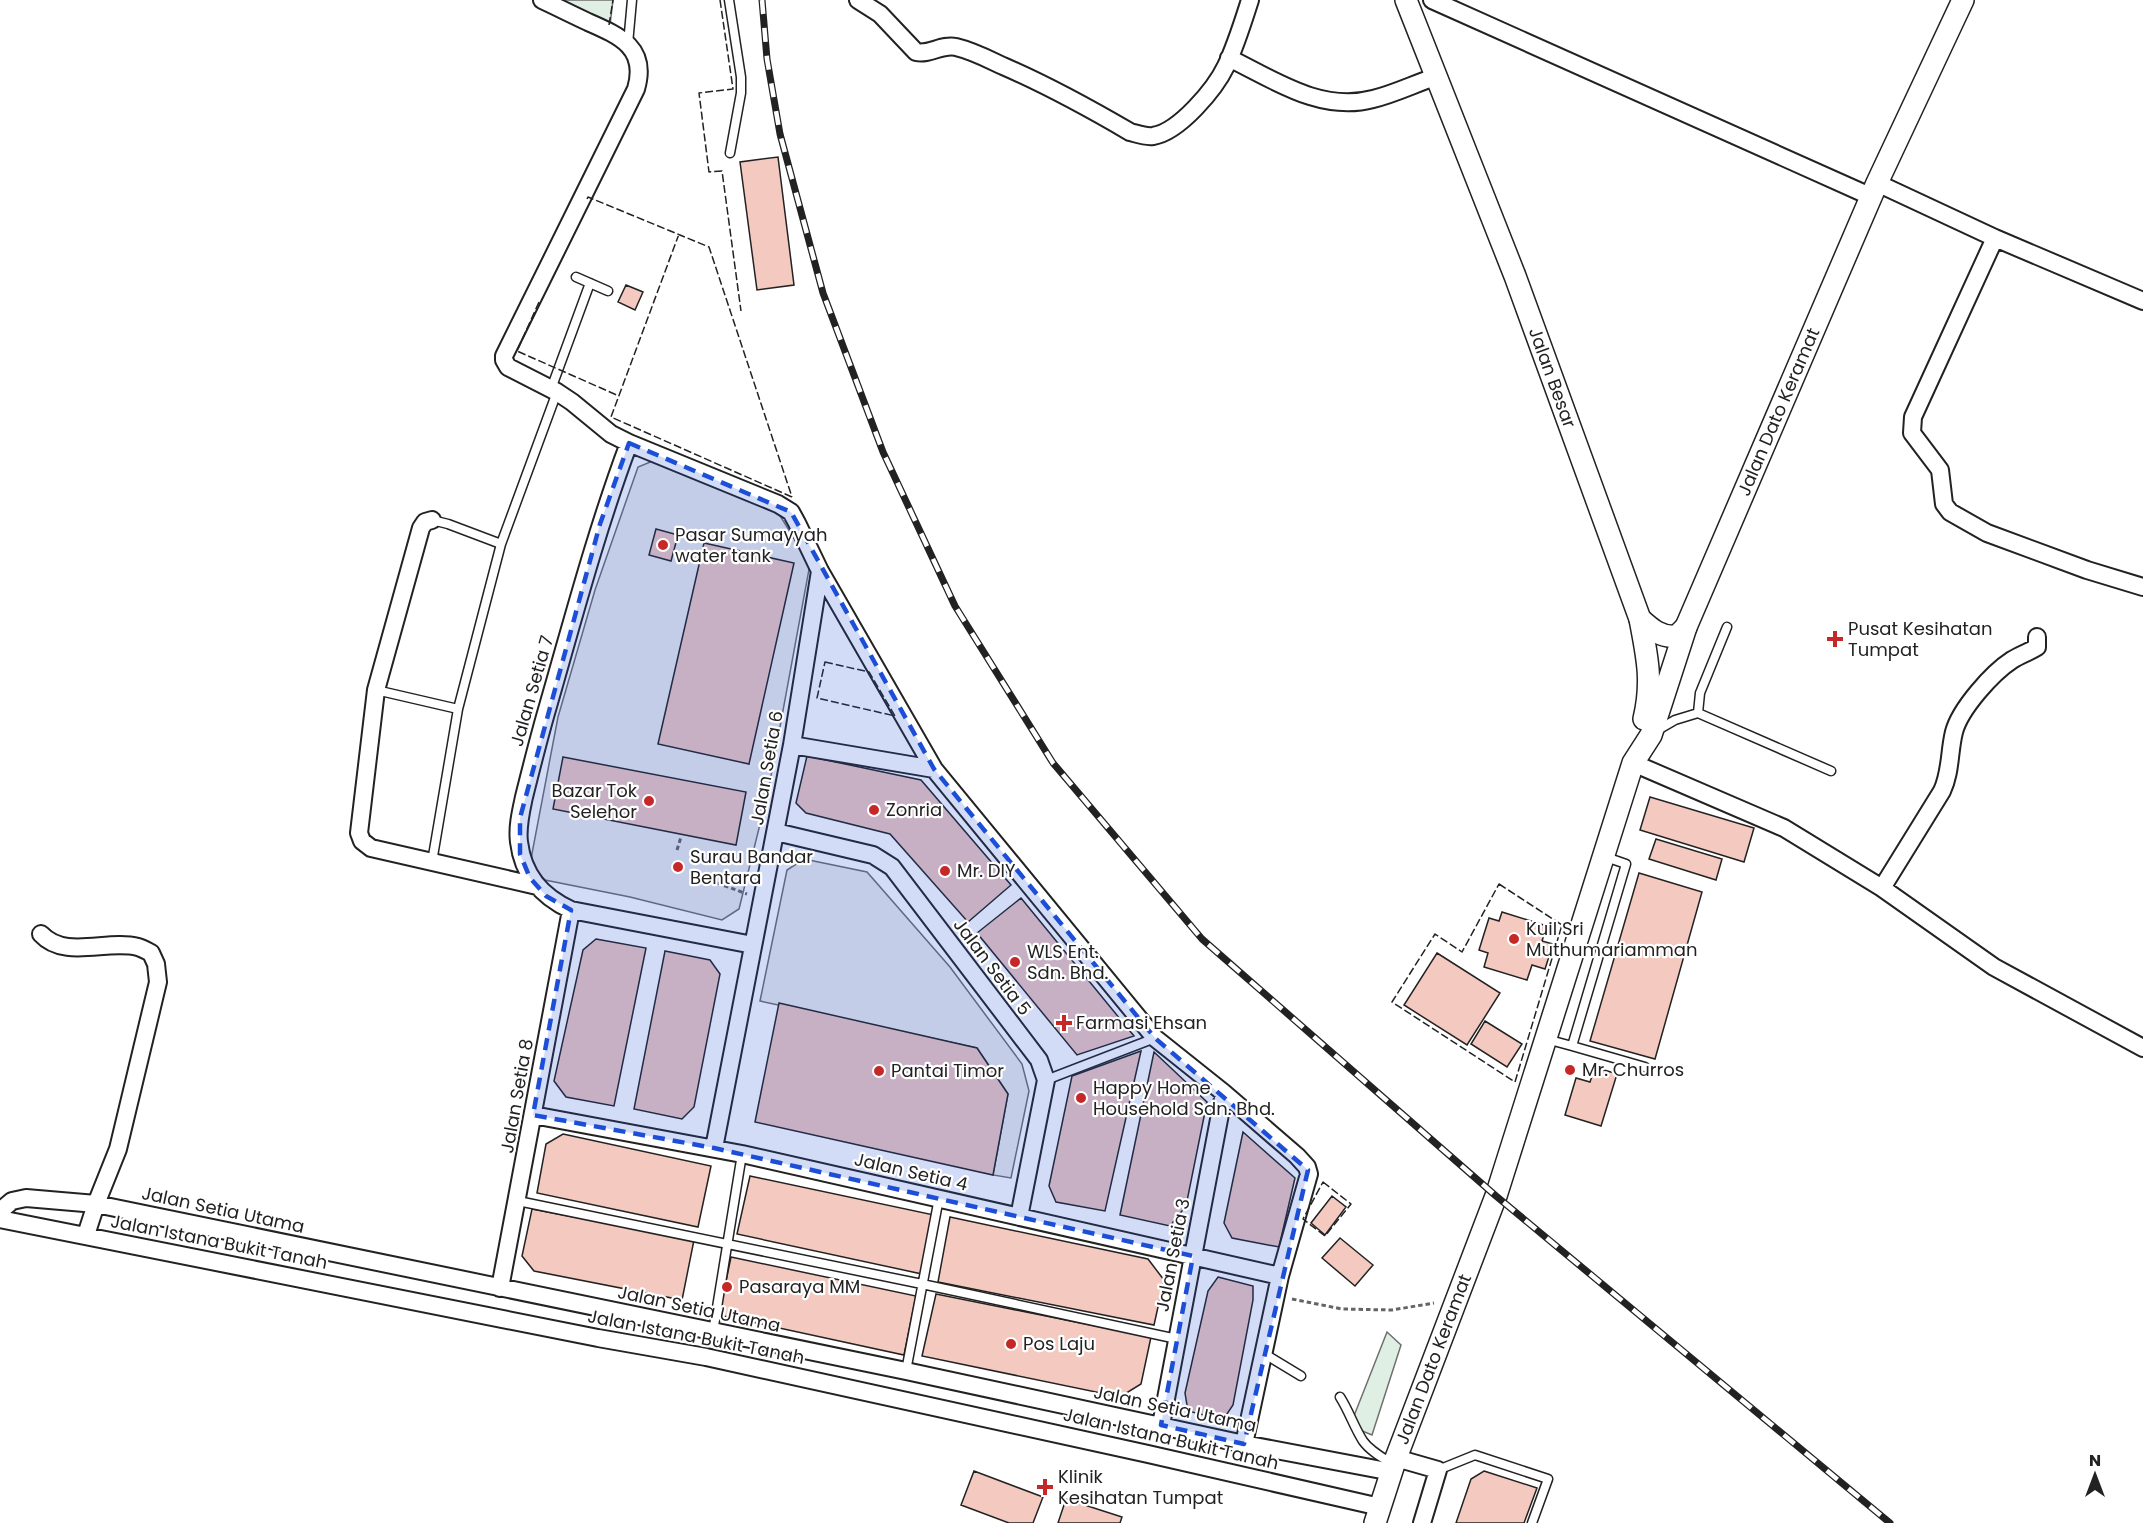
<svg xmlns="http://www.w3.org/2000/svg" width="2143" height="1523" font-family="Poppins,sans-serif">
<rect width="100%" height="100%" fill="#fff"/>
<path fill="#e0efe3" stroke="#6f6f6f" stroke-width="1.5" d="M556,0H613L610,25Z
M1387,1332L1401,1345L1372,1435L1350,1426Z"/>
<path fill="#ededed" stroke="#6f6f6f" stroke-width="1.5" d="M655,460L779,514L810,564L768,792L739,909L722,920L630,897L545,880L530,864L558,717L595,590L638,467Z
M804,859L867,872L950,967L1022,1064L1029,1091L1011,1178L993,1175L1008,1094L977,1048L760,1001L787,870Z"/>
<path fill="#f3c9c0" stroke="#222" stroke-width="1.5" d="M778,157L794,285L757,290L740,162Z
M626,285L643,292L635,310L618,302Z
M656,529L678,535L671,561L649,555Z
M704,543L794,563L749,764L658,744Z
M807,756L921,780L1011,885L968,922L890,834L806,813L796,803Z
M563,757L746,792L736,845L553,809Z
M1650,797L1754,828L1744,862L1640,830Z
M1656,839L1722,859L1716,880L1649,859Z
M1639,873L1702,892L1655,1059L1590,1041Z
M1021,898L1134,1036L1077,1055L977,933Z
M1502,912L1547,926L1542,941L1553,944L1545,969L1532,965L1527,980L1484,967L1488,953L1479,950L1489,918L1499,921Z
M596,939L646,948L614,1106L566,1097L554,1081L583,950Z
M665,951L710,960L720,974L694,1107L682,1119L634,1109Z
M1437,953L1500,993L1467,1045L1404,1005Z
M779,1003L977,1048L1008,1094L993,1175L755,1122Z
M1485,1021L1522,1044L1507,1067L1471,1044Z
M1141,1051L1105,1211L1056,1202L1049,1186L1072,1076Z
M1154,1052L1207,1102L1186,1206L1170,1226L1120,1215Z
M1595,1067L1617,1074L1601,1126L1565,1115L1576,1078L1590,1082Z
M1243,1132L1295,1178L1279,1247L1232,1238L1224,1223Z
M563,1134L711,1166L698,1227L537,1193L546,1144Z
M750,1176L934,1215L922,1274L737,1234Z
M1332,1196L1346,1207L1325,1235L1311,1223Z
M532,1209L694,1240L682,1300L534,1271L522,1256Z
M950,1217L1148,1259L1164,1280L1154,1325L938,1282Z
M1340,1238L1373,1265L1355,1286L1322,1258Z
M731,1257L916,1296L904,1355L719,1315Z
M1218,1277L1253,1286V1300L1233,1405L1223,1420L1188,1411L1185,1393L1208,1291Z
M936,1294L1151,1337L1141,1384L1120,1397L922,1356Z
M974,1471L1043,1497L1033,1523H1009L961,1505Z
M1484,1471L1537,1488L1524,1523H1456L1471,1479Z
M1066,1499L1122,1517L1120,1523H1058Z"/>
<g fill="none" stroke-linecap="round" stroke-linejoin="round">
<g stroke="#222" stroke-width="11">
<path id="service" d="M729,0L741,77V93L730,153
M628,44L632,0
M576,277L608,291
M551,389L590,283
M432,520L448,524L501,544
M376,690L458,709
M1698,713L1700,693L1727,627
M1656,731L1675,720L1698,713L1831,771
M432,862L458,709L501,544L557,392
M1546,1039L1572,1046L1626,864L1603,856
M1572,1046L1645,1067
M1046,1080L1155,1038
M518,1201L922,1284L1177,1339
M713,1332L742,1154
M1263,1353L1301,1376
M906,1371L939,1198
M1340,1397C1349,1411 1354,1427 1363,1441C1370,1451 1383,1458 1394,1465
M1438,1470L1475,1455L1548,1479L1532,1523"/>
</g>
<g stroke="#222" stroke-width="20">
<path id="minor" d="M542,0C557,7 573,15 588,22C620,36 648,48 636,89L504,356V360L508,367L557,392L572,402L611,434L629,443
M858,0L880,14L916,52C930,55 941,44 956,47C973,51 988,59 1003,66C1047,85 1089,108 1130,132C1138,134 1145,137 1153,136C1179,132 1215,89 1226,66C1236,45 1243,22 1250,0
M1432,0L1872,197
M1229,58C1274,80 1321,113 1373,99C1394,94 1414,84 1435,77
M1877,183L1995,238L2143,301
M1995,238L1913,417L1912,433L1940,470L1944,504L1950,512L1987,533L2087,570L2143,587
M432,520L425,522L421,528L376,690L359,833L362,841L371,848L537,886
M792,745L934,769
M1633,763L1784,828L1882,888L1994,967L2143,1048
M776,832L873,855L892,867L1039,1060L1046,1080L1019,1217
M1882,888L1942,791C1951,772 1949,752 1954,732C1960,709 1992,673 2012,660C2020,655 2029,652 2037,647V637
M41,934C65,960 107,939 138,947C142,948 147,951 151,953L156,964L158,982L118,1149L96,1204L86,1235
M753,945L571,910C541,896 523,875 519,842C517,827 521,811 524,797C531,769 538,741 546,713C572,623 596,531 629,443L778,504L791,512L797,523L820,571L934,769L1155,1038L1224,1093L1297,1156L1307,1167L1309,1174L1280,1276L1244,1444
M533,1115L742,1154L1280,1276
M714,1148L792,745L820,571
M0,1211L12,1201L26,1198L96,1204L906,1371L1244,1444L1392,1472
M0,1219L598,1338L706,1357L1148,1454L1380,1507
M500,1288L571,910
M1161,1425L1224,1093
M1396,1458L1438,1470L1422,1523"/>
</g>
<g stroke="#222" stroke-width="24">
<g id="tertiary">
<path id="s1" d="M1406,0L1515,276L1640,619C1647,656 1653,681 1644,719"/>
<path d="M1640,619C1651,629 1661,638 1677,636L1686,627"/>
<path id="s2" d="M1375,1523L1396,1458L1496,1196L1633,763L1651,735L1686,627L1877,183L1963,0"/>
</g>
</g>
<path stroke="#646464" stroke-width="3" stroke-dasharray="4.5 3" stroke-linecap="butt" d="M677,850L681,837
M696,875L747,894
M1292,1299L1342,1309L1392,1310L1434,1303"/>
<use href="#service" stroke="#fff" stroke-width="8"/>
<use href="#minor" stroke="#fff" stroke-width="16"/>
<use href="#tertiary" stroke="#fff" stroke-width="21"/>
<g stroke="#222" stroke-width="7">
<path id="rail" d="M762,0L767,59L780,134L823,293L883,452L955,606L1053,763L1202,939L1496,1196L1890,1523"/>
</g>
<use href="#rail" stroke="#fff" stroke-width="4.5" stroke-dasharray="14" stroke-linecap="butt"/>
<path stroke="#222" stroke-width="1.5" stroke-dasharray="8 3" stroke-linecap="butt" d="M720,0L733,89L699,93L709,172L722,171L741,311
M609,25L613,0
M587,199L588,197L709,247L792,497
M679,234L611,417L792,497
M539,302L517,351L619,396
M825,662L869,672L895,716L817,698Z
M1499,884L1562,925L1515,1082L1392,1002L1435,934L1462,952Z
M1323,1182L1351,1204L1325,1236L1303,1219Z"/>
</g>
<path fill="#1d4ed8" fill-opacity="0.2" stroke="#1d4ed8" stroke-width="4.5" stroke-dasharray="12 8" stroke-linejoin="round" d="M629,443L791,512L934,769L1155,1038L1308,1170L1244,1444L1161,1425L1193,1256L714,1148L533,1115L571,910L546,896L530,878L520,854V818L600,524Z"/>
<g fill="#c62828" stroke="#fff" stroke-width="2">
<circle cx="663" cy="545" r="6"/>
<path d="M1832 630h6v6h6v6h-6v6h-6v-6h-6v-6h6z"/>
<circle cx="649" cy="801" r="6"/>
<circle cx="874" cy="810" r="6"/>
<circle cx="678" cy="867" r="6"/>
<circle cx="945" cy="871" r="6"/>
<circle cx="1514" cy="939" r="6"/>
<circle cx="1015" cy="962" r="6"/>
<path d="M1061 1014h6v6h6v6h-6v6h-6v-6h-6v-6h6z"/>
<circle cx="1570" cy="1070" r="6"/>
<circle cx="879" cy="1071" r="6"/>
<circle cx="1081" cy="1098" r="6"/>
<circle cx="727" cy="1287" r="6"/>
<circle cx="1011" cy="1344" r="6"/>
<path d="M1042 1478h6v6h6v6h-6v6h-6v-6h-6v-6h6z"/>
</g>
<g text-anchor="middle" stroke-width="4.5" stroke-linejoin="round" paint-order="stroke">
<g font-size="18" fill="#222" stroke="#fff">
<text dy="6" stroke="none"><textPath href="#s1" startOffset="405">Jalan Besar</textPath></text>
<text dy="6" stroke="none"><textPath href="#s2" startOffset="1184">Jalan Dato Keramat</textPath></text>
<text transform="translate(532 691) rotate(-74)" y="6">Jalan Setia 7</text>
<text transform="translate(767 768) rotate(-80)" y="6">Jalan Setia 6</text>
<text transform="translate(992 967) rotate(53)" y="6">Jalan Setia 5</text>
<text transform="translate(517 1096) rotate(-80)" y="6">Jalan Setia 8</text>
<text transform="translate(911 1172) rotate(13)" y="6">Jalan Setia 4</text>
<text transform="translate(223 1210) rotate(12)" y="6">Jalan Setia Utama</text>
<text transform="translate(219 1242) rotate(11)" y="6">Jalan Istana Bukit Tanah</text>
<text transform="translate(1173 1255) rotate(-79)" y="6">Jalan Setia 3</text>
<text transform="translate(699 1309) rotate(12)" y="6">Jalan Setia Utama</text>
<text transform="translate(696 1337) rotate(11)" y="6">Jalan Istana Bukit Tanah</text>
<text dy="6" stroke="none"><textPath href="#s2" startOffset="174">Jalan Dato Keramat</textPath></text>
<text transform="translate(1175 1409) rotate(12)" y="6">Jalan Setia Utama</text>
<text transform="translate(1171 1439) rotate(13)" y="6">Jalan Istana Bukit Tanah</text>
</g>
<g font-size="18" fill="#222" stroke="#fff" text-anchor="start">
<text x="675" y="541">Pasar Sumayyah<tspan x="675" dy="21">water tank</tspan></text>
<text x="1848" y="635">Pusat Kesihatan<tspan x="1848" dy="21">Tumpat</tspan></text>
<text x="637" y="797" text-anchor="end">Bazar Tok<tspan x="637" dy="21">Selehor</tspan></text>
<text x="886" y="816">Zonria</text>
<text x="690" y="863">Surau Bandar<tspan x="690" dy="21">Bentara</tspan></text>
<text x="957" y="877">Mr. DIY</text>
<text x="1526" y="935">Kuil Sri<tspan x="1526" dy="21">Muthumariamman</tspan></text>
<text x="1027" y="958">WLS Ent.<tspan x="1027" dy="21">Sdn. Bhd.</tspan></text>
<text x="1076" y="1029">Farmasi Ehsan</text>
<text x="1582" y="1076">Mr. Churros</text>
<text x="891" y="1077">Pantai Timor</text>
<text x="1093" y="1094">Happy Home<tspan x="1093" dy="21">Household Sdn. Bhd.</tspan></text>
<text x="739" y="1293">Pasaraya MM</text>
<text x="1023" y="1350">Pos Laju</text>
<text x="1058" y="1483">Klinik<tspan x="1058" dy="21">Kesihatan Tumpat</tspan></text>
</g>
</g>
<g transform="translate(2095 1475)" stroke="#ffffff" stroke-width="4.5" paint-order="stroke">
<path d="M0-4.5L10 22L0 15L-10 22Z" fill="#222222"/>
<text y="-9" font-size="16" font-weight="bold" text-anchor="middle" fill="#222222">N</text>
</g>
</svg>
